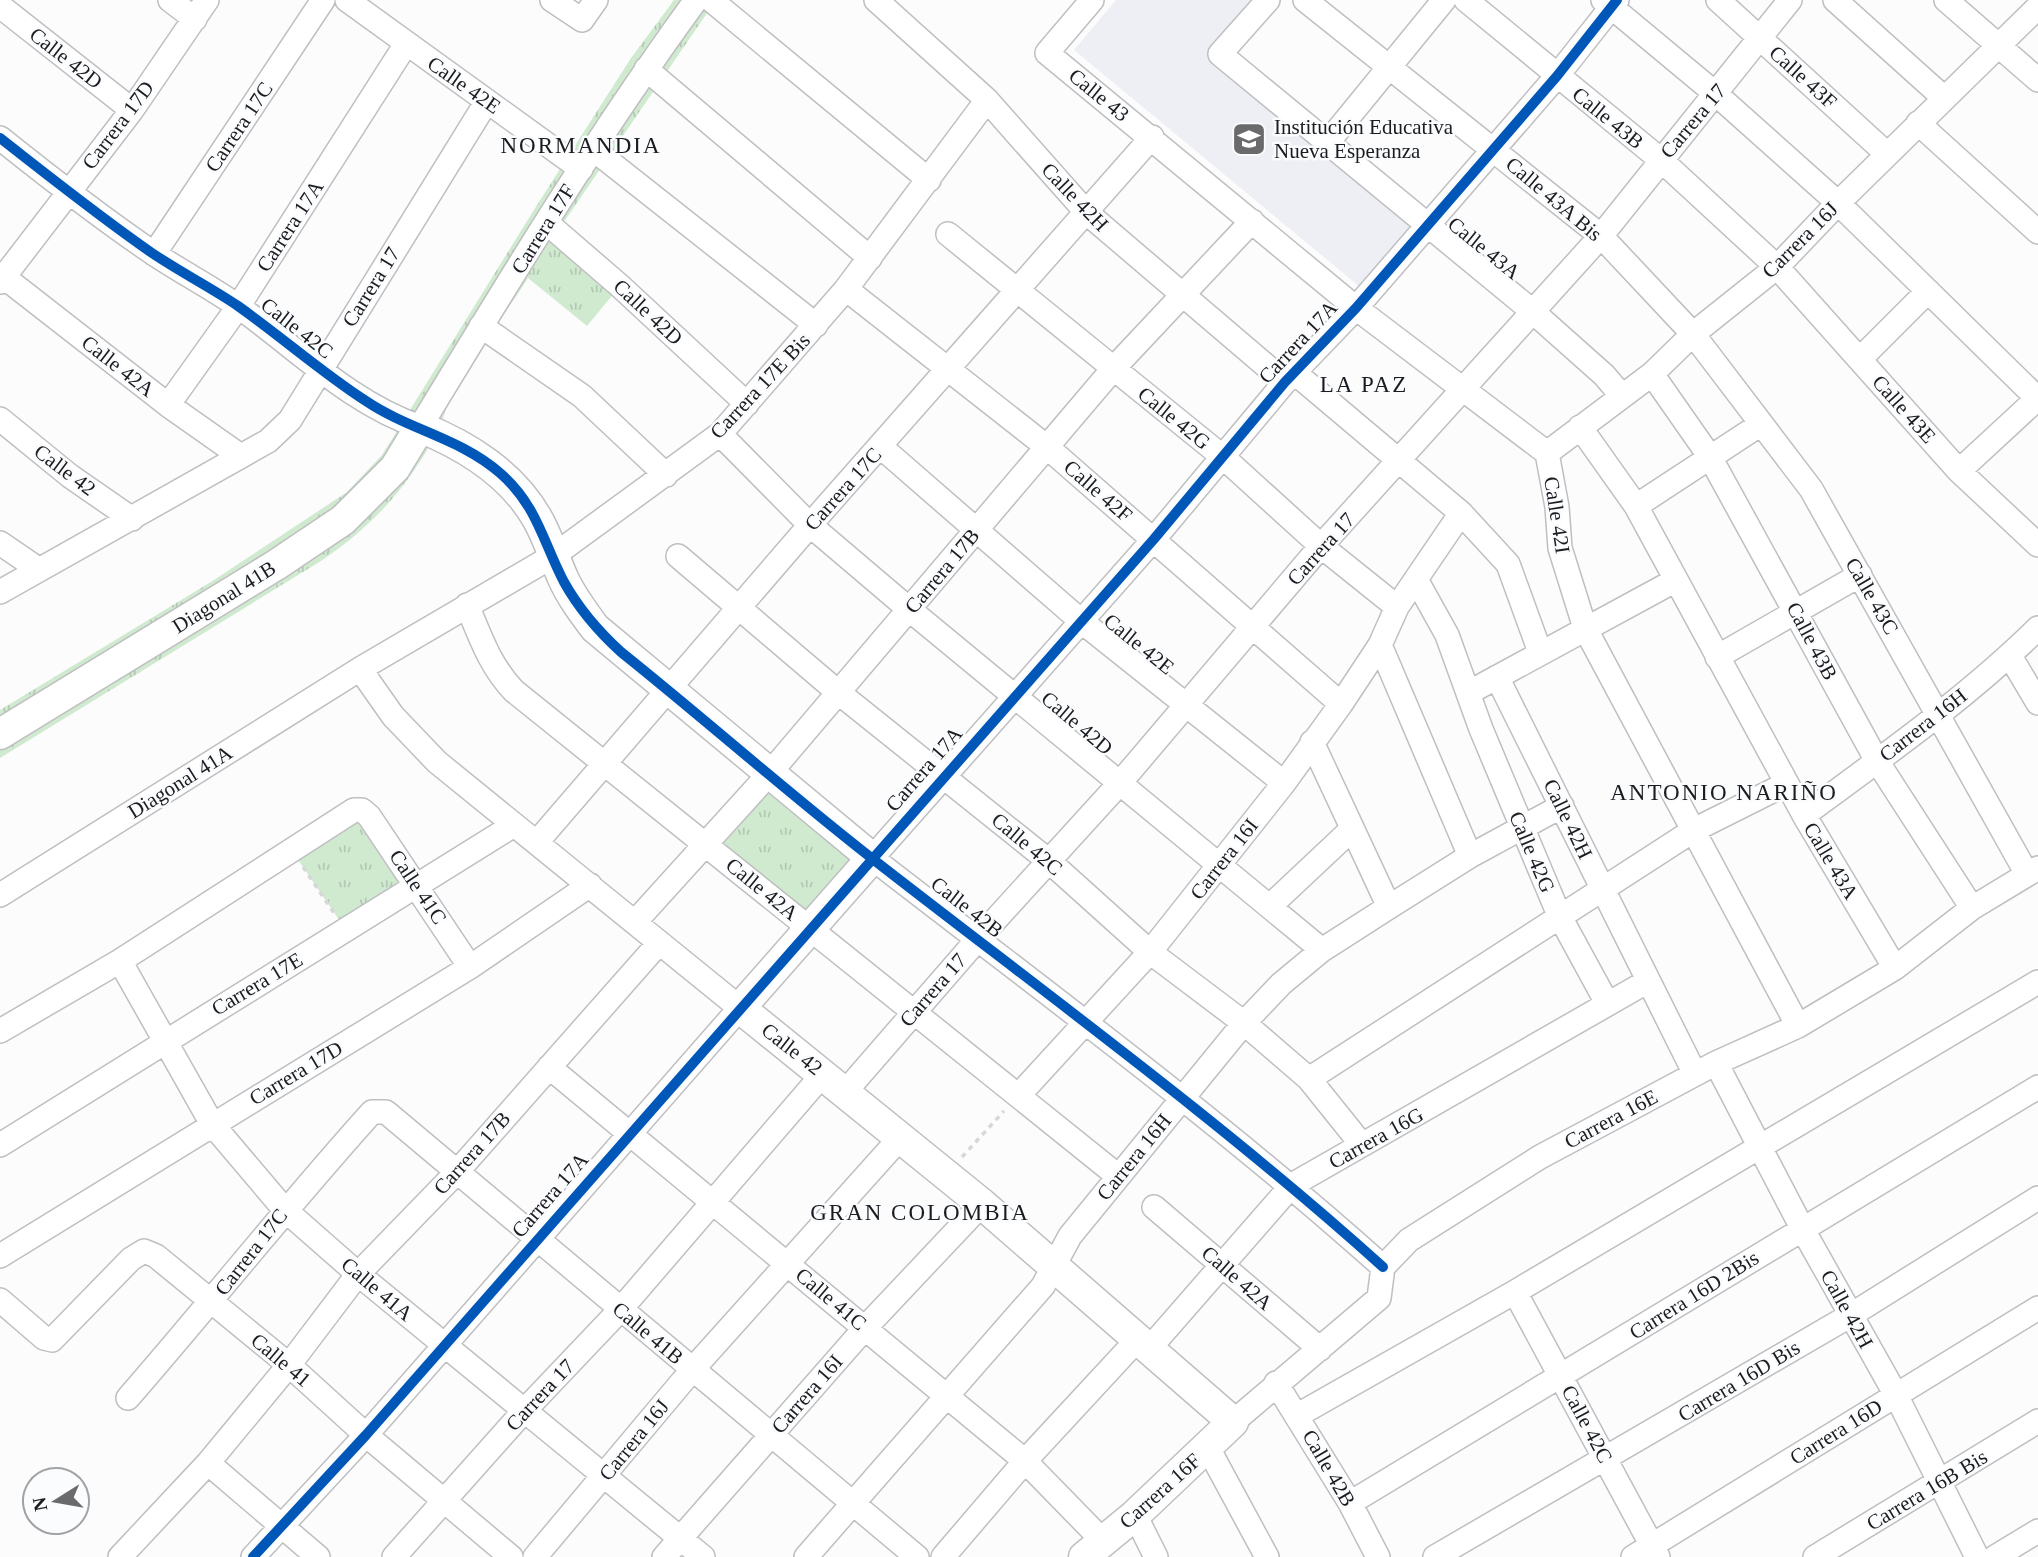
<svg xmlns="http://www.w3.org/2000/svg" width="2038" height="1557" font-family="'Times New Roman',serif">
<defs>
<pattern id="grass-tufts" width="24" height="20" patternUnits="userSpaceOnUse" patternTransform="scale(1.75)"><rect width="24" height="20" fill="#d0ead0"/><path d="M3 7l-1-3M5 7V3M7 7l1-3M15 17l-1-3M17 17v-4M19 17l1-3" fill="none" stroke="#b2c8b2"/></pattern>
</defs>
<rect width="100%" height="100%" fill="#fcfcfd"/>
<path fill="#edeff5" d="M1116,0H1260L1219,54L1414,223L1360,287L1074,50Z"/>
<path fill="url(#grass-tufts)" d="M674,0H716L557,232L620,286L587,326L528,278C502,319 471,358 449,401C445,410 443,421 438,431C407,488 375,524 321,561L0,758V710L214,580L347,492L382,455L537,205L631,58Z
M769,774L872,858L810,928L707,844Z
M354,810L418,885L346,930L292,851Z"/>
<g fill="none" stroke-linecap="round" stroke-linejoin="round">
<g stroke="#bfbfc1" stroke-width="26">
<path id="minor" d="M170,0L195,19
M347,0L581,169
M552,0L582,20L596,0
M711,0L929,180
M876,0L987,100L1087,213L1285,382
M1092,0L1047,53L1356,308L1547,453L1557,507L1560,548L1585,628L1798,1026
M1268,0L1220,54L1531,310L1604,375L1622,396
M1305,0L1601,236L1693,334L1811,489L2027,874
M1466,0L1661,160L1777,267L1959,471L2038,545
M1603,0L1716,94L1838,203L2038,399
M1718,0L1887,154
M1835,0L1944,98
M1946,0L2038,80
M0,6L132,110
M646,69L870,258
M1918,123L2038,232
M0,138C50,178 100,217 153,253C181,272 211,287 239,307C298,349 350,403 420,427C508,282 596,137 696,0
M1328,142L1444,0
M593,149L816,325
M547,223L620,286L747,404
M948,234L1223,457L1321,546L1397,607
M154,254L323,0
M0,274L168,405L239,455
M0,282L132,110L207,0
M846,289L1047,447L1341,704
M481,326L582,396L666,475
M1860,359L1928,291
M1295,373L1461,513L1508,564L1540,652
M1652,374L1710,457L1877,761L1972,908
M168,405L238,307L406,44
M0,419L70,476L132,519
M1580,427L1636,506L1804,815L1895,968
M720,434L810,525L910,610L1322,950
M881,447L1081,621L1284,783
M1547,453L1652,374L1693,334L1777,267L1838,203L2038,7
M1959,471L2038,398
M1636,506L1761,424
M0,543L38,569
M678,556L839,693L1050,862L1150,952L1244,1023L1309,1079L1362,1145
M1417,581L1447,635L1481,729L1559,915L1607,1003
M0,592L268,441L290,420L487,101
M467,605C480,636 490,666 514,691L1118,1176
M1380,645L1470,856
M2010,656L2038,703
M1717,657L1860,575
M1497,677L1695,1074
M1468,693L1676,580
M1312,742L1389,907
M1804,815C1884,756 1967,698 2038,628
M537,842L810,525L1152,137
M0,895L360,669L553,556L720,434L846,289L987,100
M1270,906L1352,829
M635,922L769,774L1113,369L1252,221
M120,961L212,1124L284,1209L358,1274L703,1557
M0,1031L120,961L354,810H362L369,816L470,967
M1716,1063L1802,1228L1896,1395L1977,1557
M549,1067L1025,1461L1104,1542
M1309,1079L1694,830L1786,784
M845,1092L977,940L1119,784L1321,546L1601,236L1790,0
M1019,1095L1150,952L1284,783L1341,704L1380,645L1397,607L1461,513
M0,1145L514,825
M1154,1207L1320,1349
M0,1256L470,967L590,885
M1383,1267C1220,1121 1045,992 872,858L1154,539L1285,382L1356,308L1557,76L1617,0
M1515,1292L1658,1557
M0,1300L44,1338L52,1340L131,1259L144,1251L156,1256L289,1365L366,1435L511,1557
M1148,1350L1292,1185L1648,981
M1276,1383L1350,1503L1378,1557
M128,1398C210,1304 288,1205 372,1112H386L917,1557
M1298,1415L1515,1292L2038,982
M1233,1422L1379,1298L1383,1267L1409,1240L1540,1157L1716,1063L1798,1026L1895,968L1972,908L2038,868
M1208,1448L1267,1557
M208,1463L318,1557
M1350,1503L2038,1087
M1135,1515L1156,1557
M120,1557L208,1463L289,1365L358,1274L456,1173L659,943
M253,1557L366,1435L740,1008L437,762L393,716L360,669
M394,1557L524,1411L620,1310L823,1074
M535,1557L692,1370L901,1137
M664,1557L865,1328L982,1204
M806,1557L1043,1286L1070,1236L1244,1023L1281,984L1322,950L1389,907L1470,856L1562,806
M943,1557L1025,1461L1137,1340
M1435,1557L1851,1315L2038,1198
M1633,1557L2038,1308
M1815,1557L2038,1421
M1995,1557L2038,1531"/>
</g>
<g stroke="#bfbfc1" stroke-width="33">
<path id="tertiary" d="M0,734L276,565L343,520L395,468L420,427C467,446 511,473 537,518C548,537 554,558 563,578C571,596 583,612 595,628L872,858L740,1008L982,1204L1233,1422L1135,1515L1084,1557"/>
</g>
<path stroke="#d7d7d7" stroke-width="3.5" stroke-dasharray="5 5" stroke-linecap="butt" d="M303,867L334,913
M962,1157L1004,1111"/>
<use href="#minor" stroke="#fff" stroke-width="23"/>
<use href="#tertiary" stroke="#fff" stroke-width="30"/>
<g stroke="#fbfcfe" stroke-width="15">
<path id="cycleway" d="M0,138C50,177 100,217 152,253C180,272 210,287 238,306C282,337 321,372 366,401C409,430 460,438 500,473C537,505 543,542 564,582C579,609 598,631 621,652C706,720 788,793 874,860C1046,994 1221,1121 1383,1267
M253,1557L366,1435L1154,539L1285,382L1356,308L1557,76L1617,0"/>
</g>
<use href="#cycleway" stroke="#0057b8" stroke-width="10"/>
</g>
<defs>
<g id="university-square" transform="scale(1.75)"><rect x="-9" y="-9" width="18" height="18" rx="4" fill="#6a6a6d" stroke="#fbfcfe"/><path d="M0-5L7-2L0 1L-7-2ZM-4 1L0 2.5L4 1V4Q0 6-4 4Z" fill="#fff"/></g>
</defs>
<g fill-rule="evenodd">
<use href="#university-square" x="1249" y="139"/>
</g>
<g text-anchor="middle" stroke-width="5" stroke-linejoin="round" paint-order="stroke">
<g font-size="21" fill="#1b1c20" stroke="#fbfcfe">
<text transform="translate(66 58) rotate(38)" y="7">Calle 42D</text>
<text transform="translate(1803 77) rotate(42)" y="7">Calle 43F</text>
<text transform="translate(464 85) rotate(35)" y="7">Calle 42E</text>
<text transform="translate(1099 95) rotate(39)" y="7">Calle 43</text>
<text transform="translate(1608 118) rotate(39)" y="7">Calle 43B</text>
<text transform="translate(1693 121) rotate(-50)" y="7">Carrera 17</text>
<text transform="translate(118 125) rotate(-53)" y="7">Carrera 17D</text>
<text transform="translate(239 127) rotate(-56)" y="7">Carrera 17C</text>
<text transform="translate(1075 197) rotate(46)" y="7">Calle 42H</text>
<text transform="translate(1554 199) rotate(40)" y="7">Calle 43A Bis</text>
<text transform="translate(290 226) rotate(-57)" y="7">Carrera 17A</text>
<text transform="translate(543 229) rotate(-58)" y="7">Carrera 17F</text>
<text transform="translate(1800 240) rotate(-45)" y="7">Carrera 16J</text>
<text transform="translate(1484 248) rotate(39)" y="7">Calle 43A</text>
<text transform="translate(371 287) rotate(-58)" y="7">Carrera 17</text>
<text transform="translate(648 312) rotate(43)" y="7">Calle 42D</text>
<text transform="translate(297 328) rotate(38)" y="7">Calle 42C</text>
<text transform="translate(1298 342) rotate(-47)" y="7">Carrera 17A</text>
<text transform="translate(118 366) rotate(38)" y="7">Calle 42A</text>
<text transform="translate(760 386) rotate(-47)" y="7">Carrera 17E Bis</text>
<text transform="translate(1904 409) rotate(48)" y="7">Calle 43E</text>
<text transform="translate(1174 418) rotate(39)" y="7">Calle 42G</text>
<text transform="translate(65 470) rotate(37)" y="7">Calle 42</text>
<text transform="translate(843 489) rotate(-48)" y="7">Carrera 17C</text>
<text transform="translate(1098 491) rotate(41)" y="7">Calle 42F</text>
<text transform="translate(1557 515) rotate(81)" y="7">Calle 42I</text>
<text transform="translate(1321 549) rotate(-48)" y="7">Carrera 17</text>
<text transform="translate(942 571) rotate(-50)" y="7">Carrera 17B</text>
<text transform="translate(1872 596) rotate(60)" y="7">Calle 43C</text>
<text transform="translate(224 597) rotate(-32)" y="7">Diagonal 41B</text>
<text transform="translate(1812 641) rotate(62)" y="7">Calle 43B</text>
<text transform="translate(1139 644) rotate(39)" y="7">Calle 42E</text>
<text transform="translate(1077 723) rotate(40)" y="7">Calle 42D</text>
<text transform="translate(1923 725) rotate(-38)" y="7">Carrera 16H</text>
<text transform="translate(924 769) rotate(-49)" y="7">Carrera 17A</text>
<text transform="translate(180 782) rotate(-32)" y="7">Diagonal 41A</text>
<text transform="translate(1568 819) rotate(64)" y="7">Calle 42H</text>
<text transform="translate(1027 844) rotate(40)" y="7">Calle 42C</text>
<text transform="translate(1532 852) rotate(67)" y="7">Calle 42G</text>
<text transform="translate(1224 859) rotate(-52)" y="7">Carrera 16I</text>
<text transform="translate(1831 861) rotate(59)" y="7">Calle 43A</text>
<text transform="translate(418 887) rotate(56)" y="7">Calle 41C</text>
<text transform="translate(762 889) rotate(39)" y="7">Calle 42A</text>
<text transform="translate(967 907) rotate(38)" y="7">Calle 42B</text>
<text transform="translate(257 984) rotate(-31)" y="7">Carrera 17E</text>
<text transform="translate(933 990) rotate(-49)" y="7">Carrera 17</text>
<text transform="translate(792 1049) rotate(38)" y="7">Calle 42</text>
<text transform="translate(296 1073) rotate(-31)" y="7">Carrera 17D</text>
<text transform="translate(1611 1119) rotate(-28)" y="7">Carrera 16E</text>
<text transform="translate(1376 1138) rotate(-29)" y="7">Carrera 16G</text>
<text transform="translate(472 1153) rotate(-48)" y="7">Carrera 17B</text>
<text transform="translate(1134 1157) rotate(-51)" y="7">Carrera 16H</text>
<text transform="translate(550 1195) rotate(-49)" y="7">Carrera 17A</text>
<text transform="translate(251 1252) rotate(-52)" y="7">Carrera 17C</text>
<text transform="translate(1237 1278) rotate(41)" y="7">Calle 42A</text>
<text transform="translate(377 1289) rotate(40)" y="7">Calle 41A</text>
<text transform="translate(1694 1295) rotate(-32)" y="7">Carrera 16D 2Bis</text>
<text transform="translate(831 1299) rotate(40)" y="7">Calle 41C</text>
<text transform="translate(1847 1309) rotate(61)" y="7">Calle 42H</text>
<text transform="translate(648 1333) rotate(40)" y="7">Calle 41B</text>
<text transform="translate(281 1360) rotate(40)" y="7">Calle 41</text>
<text transform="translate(1739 1381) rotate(-31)" y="7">Carrera 16D Bis</text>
<text transform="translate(807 1394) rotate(-49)" y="7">Carrera 16I</text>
<text transform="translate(540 1395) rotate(-47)" y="7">Carrera 17</text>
<text transform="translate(1587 1424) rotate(62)" y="7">Calle 42C</text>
<text transform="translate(1836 1432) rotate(-32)" y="7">Carrera 16D</text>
<text transform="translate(634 1440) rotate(-51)" y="7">Carrera 16J</text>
<text transform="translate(1329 1468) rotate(60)" y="7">Calle 42B</text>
<text transform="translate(1927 1490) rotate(-31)" y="7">Carrera 16B Bis</text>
<text transform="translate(1160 1491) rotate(-42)" y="7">Carrera 16F</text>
</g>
<g font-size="21" fill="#1b1c20" stroke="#fbfcfe" text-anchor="start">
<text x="1274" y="134">Institución Educativa<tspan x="1274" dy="24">Nueva Esperanza</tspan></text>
</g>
<g font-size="23" letter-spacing="2" fill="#1b1c20" stroke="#fbfcfe">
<text x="581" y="153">NORMANDIA</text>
<text x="1364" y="392">LA PAZ</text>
<text x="1724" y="800">ANTONIO NARIÑO</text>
<text x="920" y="1220">GRAN COLOMBIA</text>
</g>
</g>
<g transform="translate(56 1501) rotate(259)"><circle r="33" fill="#fbfcfe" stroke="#a1a2a5" stroke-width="2"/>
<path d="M0-5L12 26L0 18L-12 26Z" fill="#6a6a6d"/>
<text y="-10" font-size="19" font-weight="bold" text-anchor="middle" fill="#1b1c20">N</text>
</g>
</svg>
